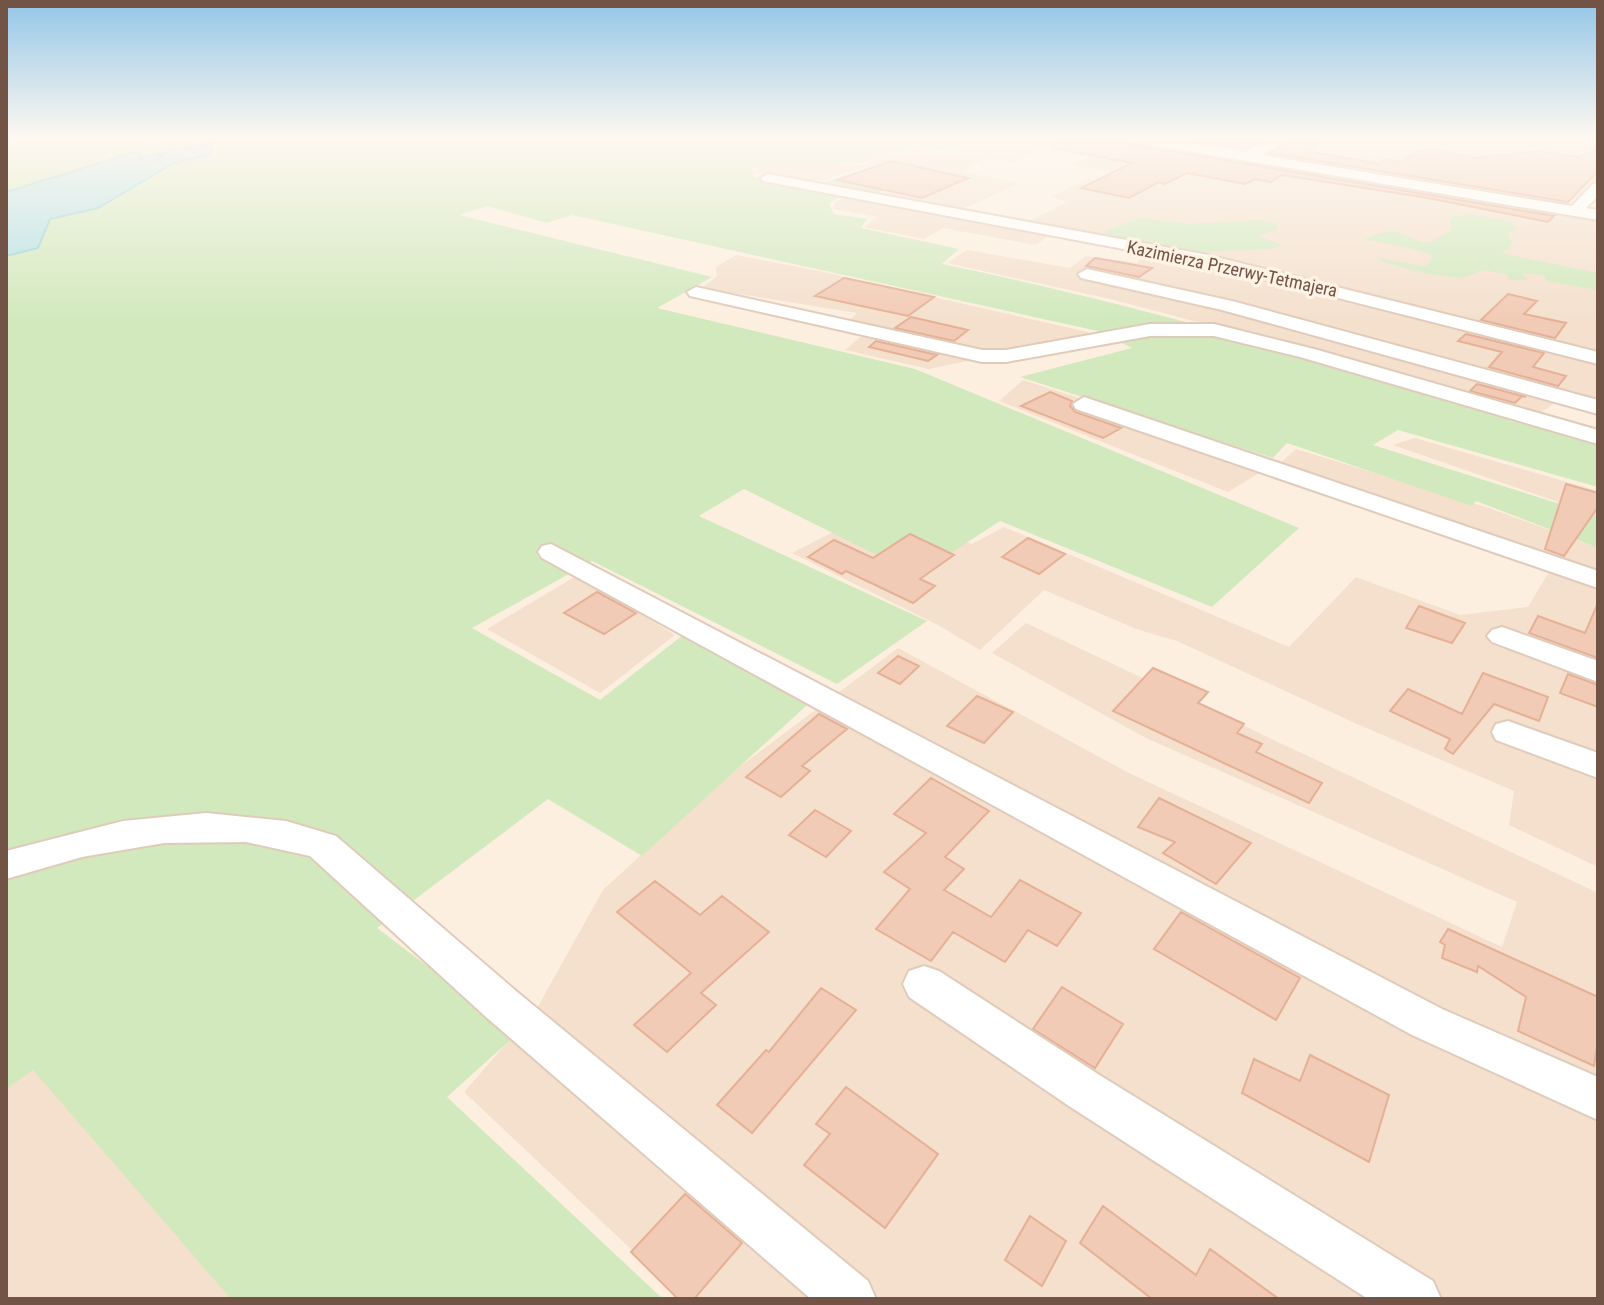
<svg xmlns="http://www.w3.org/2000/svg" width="1604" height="1305" font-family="'Roboto Condensed',sans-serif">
<rect width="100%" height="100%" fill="#fcefdf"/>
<path fill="#f4e0cd" d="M963,137H1005L1048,146L1069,137L1118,139L1084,156L1039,150L1015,162L985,159L961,171L1019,183L961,210L1026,223L1067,202L1051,197L1087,179L1119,184L1157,158L1111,172L1070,165L1128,141L1598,221V410L1559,400L1536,416L1247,335L1110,299L947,263L967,250L1070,268L1086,256L1137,263L1146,253L1049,236L1035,245L943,228L924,239L864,227L878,217L833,209L834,203L849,195L879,196L931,174L862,167L816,182L748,172L777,160L864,165L914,146L945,153L978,141Z
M1290,137H1598V180L1566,206L1261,156L1260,152Z
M736,255L824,272L1096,334L929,369L845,350L870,329L847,323L857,313L702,288L717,276L716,267Z
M1023,380L1239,449L1264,470L1228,492L999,401Z
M1415,438L1598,491V516L1393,445Z
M1296,449L1489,508L1598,548V867L1509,825L1514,791L1357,724L1177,641L1139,630L1044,590L980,650L938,625L792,553L874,511L972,544L1004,527L1289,647L1356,577L1460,615L1528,607L1556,560L1279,464Z
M578,575L675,635L600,693L487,629Z
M1026,623L1598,893V1299H684L464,1092L536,1010L603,890L726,777L898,648L1129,773L1502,947L1517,902L1146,738L992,653Z
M60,1042L292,1299H6V1082Z"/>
<path fill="#d2e9be" d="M25,137H840C859,142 866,137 885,137C915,136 946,135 976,141L945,151L914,146L863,163L781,161L750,169L755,177L769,182L810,188L865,169L922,174L878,193L852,190L829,203L834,214L867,219L861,228L959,249L942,264C1164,310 1380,376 1598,440V487L1398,430L1373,445L1598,516V548L1476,501L1472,506L1287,443L1273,458L1020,377L1132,348L1098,331L572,215L547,223L487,206L459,215L712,277L657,308L915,369L1299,528L1212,607L1000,521L917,575L744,489L699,516L927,621L837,684L592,561L472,628L600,700L683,635L807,705L642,856L548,799L377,928L517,1034L447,1097L663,1299H231L33,1070L6,1089V145Z
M1470,214L1510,221L1518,230L1507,233L1512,241L1510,248L1501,253L1598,273V290L1546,281L1544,275L1522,273L1527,280H1509L1507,274L1484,270L1461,278L1428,274L1383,262L1378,258L1426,267L1433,257C1424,248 1382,244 1365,239C1402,222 1396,237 1428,243L1452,230L1449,221L1454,216Z
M1140,218L1188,224L1259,220L1278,224V230L1257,236L1283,245L1269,249C1215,251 1153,258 1102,235L1107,230Z"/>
<path fill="#b3e1e5" stroke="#9ad1d7" stroke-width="2" d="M197,145L213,146L210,154L172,164L98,208L50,219L38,248L6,256V192L138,151L140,158Z"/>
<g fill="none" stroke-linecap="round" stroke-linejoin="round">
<path stroke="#9ad1d7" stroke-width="4" d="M191,150L226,137
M157,159L187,137"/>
</g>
<path fill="#f2cbb6" stroke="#e5b096" stroke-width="2" d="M1054,137H1109L1128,144L1554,216L1548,222L1428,198L1282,175L1271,182L1255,179L1245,184L1187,173L1165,184L1159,182L1129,198L1081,188L1132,163L1053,148Z
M1192,137H1270L1245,149L1192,140Z
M1296,137H1327L1307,151L1380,164L1384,159L1401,162L1419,151L1434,150L1477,158L1540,151L1580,157L1598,145V171L1568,202L1270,153Z
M891,161L968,178L922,198L837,180Z
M1095,258L1124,263L1152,268L1139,277L1086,266Z
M844,278L878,285L934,297L908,316L815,296Z
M1508,294L1537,301L1524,314L1566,323L1555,338L1481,320Z
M911,317L968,330L954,341L895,328Z
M1466,334L1544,353L1533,367L1566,376L1558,386L1489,367L1502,352L1458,341Z
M876,341L937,355L928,361L869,347Z
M1477,384L1526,397L1522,396L1515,403L1470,391Z
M1050,392L1072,401L1070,406L1075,412L1121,428L1103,438L1021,406Z
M1566,484L1598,493V507L1564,556L1545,549Z
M910,534L954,555L920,579L935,586L913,603L846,571L842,574L808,557L834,540L873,558Z
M1028,538L1065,554L1039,574L1002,557Z
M597,592L636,613L604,634L564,613Z
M1598,603V658L1529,633L1538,616L1585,633Z
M1419,606L1465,623L1452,643L1406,628Z
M898,656L919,666L900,684L878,673Z
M1153,668L1208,692L1198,703L1244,724L1237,733L1262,744L1256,752L1322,783L1309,803L1113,711Z
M1483,673L1548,697L1539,721L1494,704L1453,754L1445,749L1450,739L1390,711L1408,689L1462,714Z
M1568,674L1598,685V707L1560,693Z
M977,696L1013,712L984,743L947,726Z
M819,714L847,729L802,766L810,771L781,797L746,777Z
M931,778L989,811L945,857L964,869L944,890L991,917L1020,880L1081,913L1057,946L1028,930L1005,962L953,932L931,961L876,929L910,889L884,872L926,833L894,814Z
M1159,798L1251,843L1216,884L1163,853L1175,842L1138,827Z
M815,810L851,831L826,857L789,835Z
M655,881L700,915L722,896L769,932L701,993L716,1005L667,1052L634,1025L691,973L617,912Z
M1181,912L1300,978L1276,1020L1154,949Z
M1448,929L1598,997V1040L1594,1066L1518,1031L1526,997L1478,966L1477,972L1442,958L1445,945L1440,942Z
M1062,987L1123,1024L1095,1068L1033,1029Z
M821,988L856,1010L752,1133L717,1105L766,1050L769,1052Z
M1310,1055L1389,1095L1369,1162L1242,1093L1254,1059L1300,1081Z
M846,1087L938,1154L885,1228L804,1165L830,1134L816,1124Z
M685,1194L742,1243L694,1299H678L631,1252Z
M1103,1206L1196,1275L1210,1249L1279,1299H1152L1080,1243Z
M1030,1216L1066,1241L1042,1286L1005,1260Z"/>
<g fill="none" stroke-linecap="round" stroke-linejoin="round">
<g stroke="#e0cbbb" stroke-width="4">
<path id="minor" d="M6,137H24L7,144Z
M1122,137H1151L1245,152L1277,137H1293L1261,155L1572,206L1593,184L1598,183V196L1586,208L1598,210V220L1128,141Z
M768,174L1208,255L1598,352V364L1208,265L763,181L761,178Z
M1087,269L1232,301L1598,400V414L1222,310L1081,278L1078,274Z
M696,287L982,350H1006L1150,324H1214L1314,349L1598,430V444L1300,357L1214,336H1150L1006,362H982L690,296L687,292Z
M1084,397L1598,571V588L1076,409L1073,404Z
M551,544L1442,1009L1598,1077V1120L1412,1035L542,558L538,552L542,546Z
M1502,627L1598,661V682L1492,642L1487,636L1492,630Z
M1508,721L1598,753V778L1496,740L1492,732L1496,724Z
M206,813L286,821L336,836L516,991L868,1281L876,1299H811L486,1017L310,856L246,842L164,843L82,857L6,879V851L123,821Z
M924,966L939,971L1101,1076L1433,1281L1441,1299H1368L1069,1106L909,997L903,984L909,971Z"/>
</g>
<use href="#minor" fill="#fff" fill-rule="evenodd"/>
</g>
<linearGradient id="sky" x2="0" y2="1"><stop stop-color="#93c6e7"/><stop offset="0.43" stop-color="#fef8f1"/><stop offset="1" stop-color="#fef8f1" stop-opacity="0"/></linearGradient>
<rect width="1604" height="320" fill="url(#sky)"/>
<g text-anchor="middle" stroke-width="7" stroke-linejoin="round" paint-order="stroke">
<g font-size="18" fill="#725447" stroke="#fff3e5">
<text transform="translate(1232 269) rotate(12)" y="6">Kazimierza Przerwy-Tetmajera</text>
</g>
</g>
<rect width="1604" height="1305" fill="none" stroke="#725447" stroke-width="16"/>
</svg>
